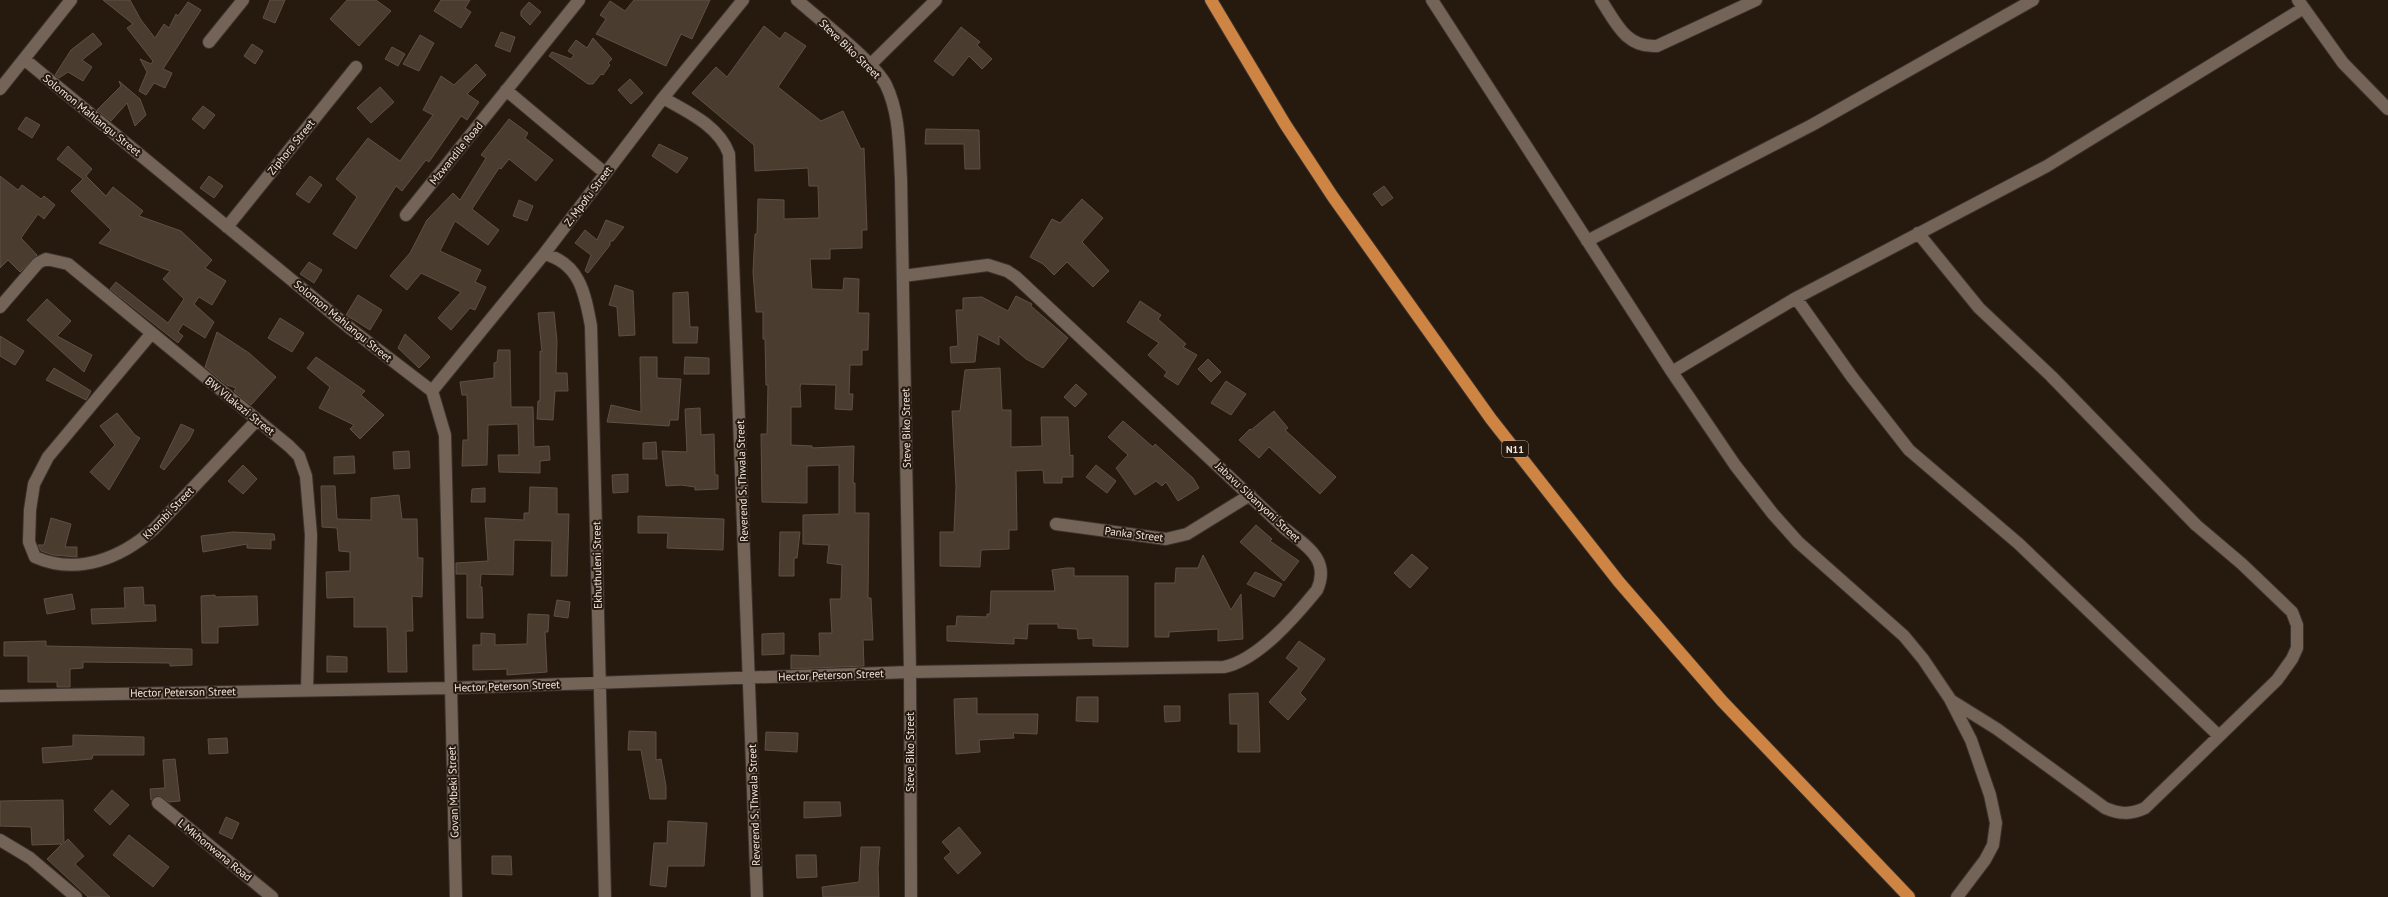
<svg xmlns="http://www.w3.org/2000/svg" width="2388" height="897" font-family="'PT Sans',sans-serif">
<rect width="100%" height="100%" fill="#26190e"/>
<path fill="#4b3c30" stroke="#605044" d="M103,0H130L141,20L155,38L164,24L169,28L176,14L178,16L188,2L201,10L163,69L172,73L165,88L154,83L146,95L139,91L147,72L140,59L151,64L153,61L127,28L133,24Z
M270,0H285L275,23L263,18Z
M347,0H376L391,11L359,46L330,19Z
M441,0H470L465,8L471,12L461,28L434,11Z
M634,0H710L692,39L681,34L666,66L596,34L606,19L600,15L610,1L625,11Z
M529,2L541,12L530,25L521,16V11Z
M764,26L780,39L785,32L806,46L778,87L821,121L843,111L861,149L864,148L867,230H862V248L830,249V259H810L812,289L843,290L844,278L859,279L858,313H869L868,350H862V365H850L849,394H853L852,410L835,409L836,385L801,384L800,387L801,407H791V445L812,446V448L854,446L853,483H855V513H869L868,598H871L873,640H863L864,666L791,669V655L820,656L819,633H832L830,599H841L842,565L827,563L829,545L803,544V515L839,514V465L807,466V503L762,502L761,434H767L768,385H766L765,339H763V312H756L753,272L755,234H757L758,199L784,200V219L819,218L818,186H809L808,168L755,171L754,145L692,93L716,67L727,77Z
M961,27L980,42L977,45L992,59L982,69L969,56L953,76L934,61Z
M501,32L515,37L510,52L495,46Z
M93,33L102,44L82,60L92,67L83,81L68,72L59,78L55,75L71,50Z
M420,35L434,43L419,71L403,64Z
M593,38L612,59L608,63L610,65L603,75L601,74L593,84H588L549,56L552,52L571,59L574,55L568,51L576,40L587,48Z
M252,44L263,51L255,64L244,56Z
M392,47L405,54L398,66L385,59Z
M476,64L486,75L467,94L479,102L467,120L461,116L429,162L426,160L402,191L396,186L356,249L333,234L357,197L336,179L368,138L400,161L433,115L423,110L441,76L454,85Z
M630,79L643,93L631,104L618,90Z
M119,81L140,99L146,115L135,126L127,103L111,121L97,110L121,86Z
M380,87L394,102L371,123L357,108Z
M203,106L215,115L204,129L192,119Z
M26,117L40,125L32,138L18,129Z
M509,119L528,133L525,138L553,160L536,181L509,159L501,169L499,168L472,209L499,230L488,245L455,221L440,251L481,270L475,282L486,287L475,310L470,308L451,330L438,318L461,292L421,273L407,290L390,276L410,253L427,220L453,193L460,200L486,158L481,155Z
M926,129L979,130L980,169H965L964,144H925Z
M659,144L688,158L677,173L652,156Z
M68,146L92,169L86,176L106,196L113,187L143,211L139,216L181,231L212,260L205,268L226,281L212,305L199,297L194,304L214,322L205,338L183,324L178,332L183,336L178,343L110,289L116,282L168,323L184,299L163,279L170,271L99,243L111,230L71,191L83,179L57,159Z
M0,176L18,190L22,185L41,199L44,196L55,205L44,219L38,214L21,238L37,255L20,272L8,260L0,268Z
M209,176L223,186L214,198L200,188Z
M310,176L322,185L309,203L296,194Z
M1384,186L1393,198L1382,206L1373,194Z
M1082,199L1103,218L1082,242L1109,271L1093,287L1067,262L1054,275L1043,264L1030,257L1052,219L1060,223Z
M519,200L533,206L527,221L513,216Z
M606,220L624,227L613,241H610V245L588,273L585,271L591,255L575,243L585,230L597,240Z
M309,262L322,270L314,283L300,274Z
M615,285L633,291L635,335L619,336L617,307L609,305Z
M688,292L690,327H698L697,343H673V293Z
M358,295L382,310L370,330L346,315Z
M1016,296L1032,304L1031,306L1068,338L1043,368L1026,359L999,336V345L978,334L975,362L951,363L950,347L958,346L956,310H963V298L982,297L1008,311Z
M47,299L71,321L57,336L92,355L84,372L27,320Z
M1140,301L1161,315L1158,319L1186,344L1183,347L1197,355L1178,385L1164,376L1167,372L1148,355L1159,343L1127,322Z
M554,312L557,341L556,373H567L568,391H555L553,420L537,419L538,401H540V351L542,352L538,313Z
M280,318L304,333L292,352L268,338Z
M217,332L249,353L276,377L251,405L234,391L236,388L227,385L205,367Z
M405,334L430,357L419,368L398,348Z
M0,336L24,351L15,365L0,356Z
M498,350H510L511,407H533L534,447L549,446L550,460L540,461V473L499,472L498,455H519L518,424L488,425L487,465L462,466L463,440H468L467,395H462L460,382L494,378V363L497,362Z
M316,357L365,391L361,395L384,415L360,439L350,429L354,425L319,408L330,387L307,368Z
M640,357H657V378L681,379L678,420H670L669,426L607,422L611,405L641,412Z
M685,357L709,358V374H684Z
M1208,359L1221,372L1211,382L1198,369Z
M54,368L91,391L86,400L46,380Z
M1000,368L1002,410H1011V447L1042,446L1041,417H1068L1070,456L1073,455V477H1062V483H1044L1043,470L1016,471L1017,530H1009V549L981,550L980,567L940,566V532H954L956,487L952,411H960L965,370Z
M1226,381L1246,394L1231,415L1211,403Z
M1076,384L1087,394L1075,407L1064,397Z
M700,408L701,435L714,434L715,475H718V489L695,490V487L681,485L666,486L662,451L687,452L685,409Z
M1274,411L1288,428L1285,430L1336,477L1320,494L1269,447L1259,458L1239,440L1250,429L1251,430Z
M117,413L135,435L140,438L109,490L90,472L115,445L100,426Z
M1123,421L1153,447L1155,444L1193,478L1199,488L1178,501L1166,482L1162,486L1156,481L1135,495L1116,468L1128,455L1108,437Z
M181,424L194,430L189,440L164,470L160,467Z
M656,442L657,459H643V443Z
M409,451L410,468L394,469L393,452Z
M354,456L355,473L334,474V457Z
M243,465L257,479L243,494L228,481Z
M1096,465L1116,481L1107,493L1086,477Z
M628,474V492L613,493L612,475Z
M321,486H335L337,519L371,520V498L399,495L402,519H417L418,558H423L422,597L412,596L413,631H406L407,672H388L387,627H354V597L327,598L326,572L350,571V552L339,551L337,528L322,527Z
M530,487L557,488V514H569L567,576H551L552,541L514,540L513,575L481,574L480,587H482L483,618H467V574H456V563L488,561L485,518L524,520V513H529Z
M485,488V502H471L472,489Z
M638,516L724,519L723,550L667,548L668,533H638Z
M51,518L71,524L65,547H77V557L53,555L41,551L38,545H44Z
M1256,525L1272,539L1270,541L1299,561L1284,581L1240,542Z
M233,532L274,534L275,540H271V549L247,548V544L203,552L201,536Z
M780,532H800L797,558H794V576H779Z
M1412,554L1428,568L1410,588L1394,573Z
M1203,555L1231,610L1241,594L1243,639L1218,641V629L1169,632V637H1155V583H1175L1176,568H1198Z
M1066,568H1074V576H1128V647L1093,646V638L1078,639L1077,629L1058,628V624H1028L1027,639L1014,638V644L947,641V626H956L957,616L987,617V614H990L991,591H1055L1052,570Z
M1255,572L1282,584L1274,597L1247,584Z
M143,587L144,605H155L156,621L92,624L91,609L125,608L124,588Z
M72,594L75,609L47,614L44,599Z
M215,595V597L257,596L258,625L218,627V643H202L201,596Z
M557,600L570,602L568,618L554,616Z
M528,614L549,615L548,632H545L547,672L507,675V669L473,670V645H481V633L495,634V645L527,644Z
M784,633V654L762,655V634Z
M46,641V646L192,649V665L170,666V663L83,662V668L70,669V687H57V682H28V656H4V642Z
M1299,641L1325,659L1300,693L1306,699L1288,720L1269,702L1299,668L1286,658Z
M327,656L347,657V672H327Z
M1258,693L1260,752H1238V724H1230L1229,694Z
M1077,697H1098V722L1076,721Z
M977,698V714H1038L1037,734L1013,733L1014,738L979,740L980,752L956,754L954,699Z
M1164,706H1180V721L1165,722Z
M629,731L656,732V760L661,759L666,786V799H650L641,750H628Z
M766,732L798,733L797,752L765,750Z
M73,735L144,737V755H93L92,759L43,763L42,748L73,746Z
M227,738L228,753L209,754L208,739Z
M175,759L180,801L169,802L159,796L151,800L150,789L165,788L163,760Z
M112,790L129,805L110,825L94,810Z
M63,800L64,843L68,839L84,856L75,864L110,897H88L47,859L62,844L32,845L31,827L0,826V801Z
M804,802H840L841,816L804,818Z
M226,817L239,823L232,839L219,833Z
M668,821L707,823L704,866H668L666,887L650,885L654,843H667Z
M959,827L981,853L958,874L944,858L951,852L942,842Z
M129,835L169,867L153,887L113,855Z
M861,847H880L878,868L879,897H823L822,887L859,882Z
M796,855H816L817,877L797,878Z
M492,856H511L512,875L492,874Z"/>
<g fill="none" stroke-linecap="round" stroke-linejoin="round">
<g stroke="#3c322d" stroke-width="14">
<path id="minor" d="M797,0C818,18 875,63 886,85C900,114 899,147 901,179L910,672L911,897
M1432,0L1672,372L1735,465L1773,514L1798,542L1904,636L1923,659L1950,699L1971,740L1990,795L1996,823L1993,845L1985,860L1957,897
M1601,0C1616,23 1626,48 1657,46L1756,0
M2298,0L2343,63L2388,109
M209,42L243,0
M24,59L351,329L432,391L445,435L456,897
M870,65L936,0
M0,89L71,0
M506,90L605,173
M663,98C688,112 719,126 729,154L757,897
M406,215L579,0
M227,227L356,67
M1918,233L1979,308L2051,376L2196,525L2242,564L2292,612L2297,625V648L2292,659L2277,680L2145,808C2130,815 2119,814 2105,808L1997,729L1952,701
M1587,241L1812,125L2033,0
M544,254C580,263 585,294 591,326L605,897
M1796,298L1852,377L1909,450L2019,544L2218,735
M0,307L38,263L46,259L68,264L289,446L299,456L306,476L311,535L307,690
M151,334L48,457L34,484L30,510L29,542L35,557C78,576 121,558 154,529L257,420
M1672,372L1796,298L2047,166L2302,9
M432,391L544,254L663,98L743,0
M1056,524L1166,539L1187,534L1250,495
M0,696L450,688L910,672L1224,667C1258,660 1295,617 1317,590C1331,559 1305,545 1284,528L1016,277L1007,271L988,265L903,276
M158,803L272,897
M0,840L30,858L76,897"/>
</g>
<g stroke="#3c322d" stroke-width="14">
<path id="highway" d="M1211,0L1285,124L1333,197L1491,419L1619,582L1722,701L1909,897"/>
</g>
<use href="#minor" stroke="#746458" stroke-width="12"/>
<use href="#highway" stroke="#ce8443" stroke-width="12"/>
</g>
<g text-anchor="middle" stroke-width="4" stroke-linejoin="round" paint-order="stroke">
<rect fill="#26190e" stroke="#b4a9a1" stroke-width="1" x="1502" y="441" width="26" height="16" rx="3"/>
<g font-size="10" font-weight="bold" fill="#f1e7e0">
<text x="1515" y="453">N11</text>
</g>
<g font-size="11" fill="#f1e7e0" stroke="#26190e">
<text transform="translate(850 49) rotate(44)" y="4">Steve Biko Street</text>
<text transform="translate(92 115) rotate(39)" y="4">Solomon Mahlangu Street</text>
<text transform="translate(291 147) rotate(-51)" y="4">Ziphora Street</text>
<text transform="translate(456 153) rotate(-51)" y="4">Mzwandile Road</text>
<text transform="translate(588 196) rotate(-53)" y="4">Z. Mpofu Street</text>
<text transform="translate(343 321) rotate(39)" y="4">Solomon Mahlangu Street</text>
<text transform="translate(240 406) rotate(39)" y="4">BW Vilakazi Street</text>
<text transform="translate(906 428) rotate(-91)" y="4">Steve Biko Street</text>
<text transform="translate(742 481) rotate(-92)" y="4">Reverend S. Thwala Street</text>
<text transform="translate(1258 502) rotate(43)" y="4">Jabavu Sibanyoni Street</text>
<text transform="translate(168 513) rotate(-46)" y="4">Khombi Street</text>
<text transform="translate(1134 534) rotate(7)" y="4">Panka Street</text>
<text transform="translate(597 565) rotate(-91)" y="4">Ekhuthuleni Street</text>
<text transform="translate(831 675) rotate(-2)" y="4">Hector Peterson Street</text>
<text transform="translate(507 686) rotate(-2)" y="4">Hector Peterson Street</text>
<text transform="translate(183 692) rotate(-1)" y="4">Hector Peterson Street</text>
<text transform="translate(910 752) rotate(-90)" y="4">Steve Biko Street</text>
<text transform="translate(453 792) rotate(-92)" y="4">Govan Mbeki Street</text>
<text transform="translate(754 805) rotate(-92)" y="4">Reverend S. Thwala Street</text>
<text transform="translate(215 850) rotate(39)" y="4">L Mkhonwana Road</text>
</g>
</g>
</svg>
